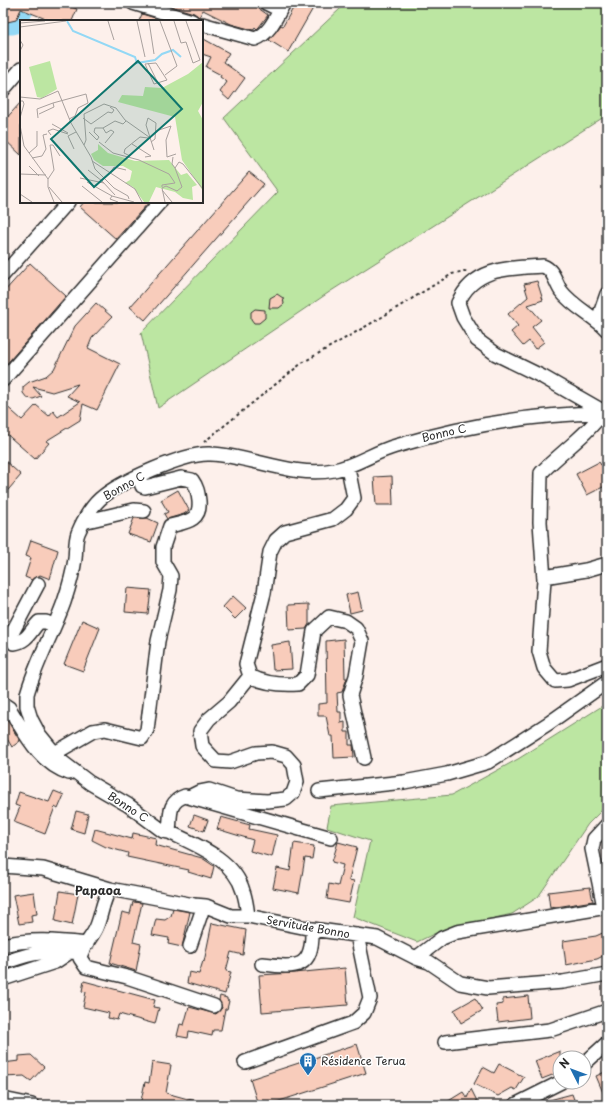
<svg xmlns="http://www.w3.org/2000/svg" width="610" height="1108" font-family="'Playpen Sans',sans-serif">
<rect width="100%" height="100%" fill="#fdf0eb"/>
<filter id="ink" filterUnits="userSpaceOnUse"><feTurbulence type="fractalNoise" baseFrequency=".025" numOctaves="2"/><feDisplacementMap in="SourceGraphic" scale="8" xChannelSelector="R" yChannelSelector="G"/><feConvolveMatrix kernelMatrix="1 2 1 2 8 2 1 2 1" color-interpolation-filters="sRGB"/></filter>
<g filter="url(#ink)">
<path fill="#bce6a2" stroke="#748866" d="M342,3H607V115L331,291L158,408L141,333L278,192L224,118L341,8Z
M607,703V805L588,824L538,897L512,914L442,930L417,942L353,917L370,841L327,827L331,806L452,795L518,759Z"/>
<g fill="none" stroke-linecap="round" stroke-linejoin="round">
<path stroke="#93d8f5" stroke-width="21" d="M3,24H13L28,3"/>
</g>
<path fill="#f8ccbb" stroke="#2b2b2b" d="M3,3H42L50,6L51,3H72L71,7L77,9L72,21H51L21,9L16,20L3,23Z
M160,3H251L268,15L259,27L257,29L255,27L253,30L231,24L203,10L199,17L194,13Z
M296,3H316L288,52L269,40L281,25L283,26Z
M142,14L165,21H139Z
M202,38L229,53L223,62L245,78L229,100L220,92L227,82L220,77L221,75L206,67L211,57L202,54Z
M21,102V155L3,138V122Z
M249,172L264,184L145,320L130,307Z
M84,202H149L116,239L80,207Z
M30,263L66,296L3,368V293Z
M537,281L543,300L528,305L541,320L532,327L544,342L535,349L529,341L523,346L511,332L518,326L508,314L528,297L524,284Z
M277,294L283,298L284,304L279,308H269L270,298Z
M96,303L112,317L92,338L88,348L120,364L97,410L83,404L80,420L46,441L49,443L35,459L3,431V403L22,420L36,405L49,416L53,411L58,417L80,402L67,396L78,384L52,392L33,387L41,396L33,399L27,398L23,393V387L29,382L46,376L54,369L75,326Z
M255,309L265,310V318L259,323H254L251,319V312Z
M3,459L21,475L3,496Z
M599,462L601,465L607,462V485L587,495L576,474Z
M392,476L393,505H376L374,477Z
M178,490L189,510L184,514L167,519L164,514L168,512L161,500Z
M134,518H147L158,523L151,542L128,534Z
M31,540L58,550L50,579L40,575L32,580L25,577L31,558L26,556Z
M127,588L151,590L148,614L125,612Z
M358,592L362,610L350,613L346,595Z
M233,596L246,608L235,619L223,607Z
M309,604V624L306,629L289,630L288,605Z
M82,620L100,628L83,671L64,664Z
M344,639L345,678H347L342,692L337,693L338,712H341V723L345,722V732H349V745H353L354,757L334,758L333,736H330L326,716H318V704L327,703L326,641Z
M290,642L292,669L273,670L271,645Z
M7,720L20,741L12,747L3,732V723Z
M54,791L64,795L58,809L55,807L45,834L14,822L20,807L15,805L19,792L49,802Z
M76,811L88,814L84,833L71,829Z
M194,815L208,820L204,831L190,826Z
M221,817L250,825L249,829L277,835L272,857L250,851L253,840L217,829Z
M95,829L132,839L133,833L156,838L155,845L202,858L214,866L211,879L188,872L189,870L127,857L128,853L106,847L92,840Z
M338,842L357,847L349,880L354,881L349,903L327,899L329,884L338,886L343,865L332,862Z
M294,843L314,846L312,859L305,858L299,893L273,888L277,868L290,871Z
M590,887L593,901L550,908L548,892Z
M60,891L78,894L72,925L55,921Z
M34,892L37,914L31,915L32,922L19,924L13,895Z
M133,902L142,903L133,942L141,944L136,971L110,963L122,912L130,914Z
M173,909L190,912L182,947L168,944L169,938L152,935L156,919L165,920L171,916Z
M212,923L246,930L243,955L231,952L226,971L231,972L225,994L187,983L189,972L199,974L203,961L204,962Z
M607,931V954L597,959L566,965L563,941L596,936Z
M345,968L348,1005L262,1012L259,975L294,973Z
M84,981L155,1000L153,1007L159,1008L155,1024L119,1014L117,1020L108,1018L109,1013L83,1007L86,992L82,991Z
M220,996L227,998V1000L229,1001L227,1009H225L221,1030H213L212,1036L189,1031L188,1038L177,1036L180,1024L184,1025L189,1007L216,1014L222,1008L219,1000Z
M528,996L530,1018L498,1022L496,1005L503,1004V999Z
M475,998L483,1010L461,1023L454,1010Z
M357,1044L366,1073L267,1105H258L250,1079Z
M560,1051V1072L542,1079L535,1061Z
M31,1055L44,1067L31,1081L24,1076L4,1077L3,1063L19,1061V1056Z
M152,1062L171,1065L166,1093L199,1102V1105H140L145,1082L149,1083Z
M499,1064L524,1077L516,1090L512,1088L498,1096L474,1084L483,1067L494,1073Z
M607,1071V1102L596,1076Z
M471,1089L479,1105H442L463,1092L467,1098Z
M572,1094L576,1105H542V1102Z"/>
<g fill="none" stroke-linecap="round" stroke-linejoin="round">
<g stroke="#2b2b2b" stroke-width="16">
<path id="minor" d="M133,3L192,21
M266,3L280,10
M202,24L255,39C270,34 277,15 284,3
M3,90L21,69
M3,275L68,202
M602,323L600,314L607,294
M3,380L160,202
M603,412C586,436 561,452 541,473L540,522L544,580L539,651L544,668L555,681L568,680L607,665
M606,413L543,377L496,354L477,340L463,317L458,303C474,267 509,268 543,266C554,270 555,282 561,291C573,307 594,316 607,330
M348,468L354,498L346,509L333,519L285,532L276,540L270,552L264,593L246,664L250,676C265,684 282,685 298,684L307,675L314,631L329,617L346,621L356,628L362,641L356,676L350,695L364,758
M83,522L134,510L144,511
M544,577L586,570L607,564
M38,584L11,635L14,643C28,641 30,631 39,622H46L53,625
M3,704L9,708C25,733 39,763 69,773
M55,753L93,731L105,729L142,738L147,730L158,641L170,590L171,576L163,562V547L170,526C186,522 201,521 199,501C198,492 197,487 192,480L181,478L145,487L142,486L139,477
M319,791L404,782L447,774L488,762L549,723L607,682
M189,797L199,792L209,790L236,799L267,801L286,799L293,793L297,782L294,765L286,756L272,752L256,753L230,762L216,761L202,746L200,731L209,719L229,702L250,676
M169,832C171,816 167,802 185,796L331,838
M3,866L43,869L110,889L194,905L206,906L231,916H248L312,929L377,938L416,958L429,962L460,983L488,988L563,982L607,974
M110,889C102,901 102,915 96,928C91,939 82,946 80,958L86,967L127,977L214,1006
M604,907L592,849L594,839L607,825
M248,916C247,908 246,899 243,891C234,859 196,845 169,832L163,831L128,805L90,783L61,761L39,734L31,719L27,706V694C36,662 53,633 64,602C69,587 73,574 75,559C76,551 75,541 78,533C83,521 90,508 100,499C119,482 185,452 211,454C252,456 293,478 334,470C356,466 374,452 396,446C463,426 532,414 602,413
M3,945C31,938 58,941 87,944
M190,946L202,911L206,906
M416,958L442,938L457,932L607,907
M3,963C15,959 28,954 40,953C57,952 64,955 82,950
M262,964C297,968 313,970 312,929
M3,979L55,962L67,954
M445,1042L550,1030L607,1011
M245,1062L353,1023L364,1013L370,998L357,935
M584,1064L607,1043
M3,1099L32,1105
M515,1105L561,1082"/>
</g>
<path stroke="#2b2b2b" stroke-width="2" stroke-dasharray="3 3" stroke-linecap="butt" d="M204,442L302,363L382,317L452,274L464,271L468,272"/>
<use href="#minor" stroke="#fff" stroke-width="13"/>
</g>
</g>
<defs>
<g id="building-pin" transform="scale(0.9)"><path d="M0 17L-7.5 6A9.5 9.5 0 1 1 7.5 6Z" fill="#1f6fb2" stroke="#fff"/><path d="M-4-6H4V6H1V3H-1V6H-4ZM-2.5-4.3h1.7v1.8h-1.7ZM.8-4.3h1.7v1.8H.8ZM-2.5-1h1.7V.8h-1.7ZM.8-1h1.7V.8H.8Z" fill="#fff"/></g>
</defs>
<g fill-rule="evenodd">
<use href="#building-pin" x="308" y="1061"/>
</g>
<g text-anchor="middle" stroke-width="3" stroke-linejoin="round" paint-order="stroke">
<g font-size="11" fill="#2b2b2b" stroke="#fff">
<text transform="translate(444 433) rotate(-13)" y="4">Bonno C</text>
<text transform="translate(124 486) rotate(-29)" y="4">Bonno C</text>
<text transform="translate(128 807) rotate(33)" y="4">Bonno C</text>
<text transform="translate(308 927) rotate(10)" y="4">Servitude Bonno</text>
</g>
<g font-size="11" fill="#2b2b2b" stroke="#fff" text-anchor="start">
<text x="321" y="1065">Résidence Terua</text>
</g>
<g font-size="12" font-weight="bold" fill="#2b2b2b" stroke="#fff">
<text x="98" y="895">Papaoa</text>
</g>
</g>
<g transform="translate(20 20)">
<rect width="183" height="183" fill="#fdf0eb"/>
<path d="M30,41L37,69L22,78L17,77L9,47ZM183,42V82L178,91L183,100V171L162,140L155,97L98,82L102,75L123,76L125,67L142,68L168,54ZM78,124L88,133L115,141L149,140L161,155L167,153L177,165L172,167L173,180L163,178L155,172L136,167L129,182H124L113,167L105,163L110,160L112,151L103,146H83L74,140L71,134L78,130Z" fill="#bce6a2"/>
<path fill="none" stroke="#93d8f5" stroke-width="2" d="M47,1L53,11L115,37L117,43L135,40L142,34L153,30L161,37"/>
<path fill="none" stroke="#a9a19e" stroke-width="1" d="M88,1L94,20M117,1L125,37M129,1L134,34M140,1L157,46L145,55M154,1L161,23L166,22L173,43L180,40L166,1M0,3L25,1M0,7L46,1M0,20L3,25L0,31M128,43L138,63M136,43L147,60L134,64L125,44ZM0,77L20,79L38,71L51,103L71,137L75,149L94,168L108,176L109,179M33,83L66,74L68,83L58,88L55,96L49,99M0,98L4,84L3,81H0M18,98L17,89L33,83L34,87L19,94M63,98L71,104L88,92L92,93L94,90L90,87M32,104L48,113M0,105L4,126L28,159V167L34,182M83,108L86,113L91,110L94,112L85,123M136,111L151,106L146,120L147,137L156,134M69,112L77,120L79,117L74,112L75,108H83L95,101L103,104L106,101M31,115L28,111L33,109L48,114M79,122L93,133L119,140L149,154L155,163L142,165V167M131,122L135,119L136,103L128,98L126,105L134,130M112,124L131,136L125,137M64,125L66,120L64,94L84,84L96,88L105,100L129,117M54,129L48,116L56,112M9,133L17,126V111M110,136L104,133L105,129L120,117L128,118M153,137L152,144L155,148M12,138L22,136L26,129L23,115L27,114M72,141L115,169L122,182M9,146L19,156M68,150L82,161L95,175M90,153L94,147L106,150M0,154L26,155M60,158L84,163M28,159L34,150L30,125H33L40,136M67,162L92,176L114,182M62,166L82,182M29,167L42,182M142,170L152,182M0,174L12,182M92,176L90,179L98,182M145,182L142,168L146,166L157,171L162,167L155,148L159,142L163,144L183,169"/>
<path fill="#0f766e" fill-opacity="0.15" stroke="#0f766e" stroke-width="2" d="M118,41L162,89L74,167L31,119Z"/>
<rect width="183" height="183" fill="none" stroke="#2b2b2b" stroke-width="2"/>
</g>
<rect width="610" height="1108" fill="none" stroke="#fff" stroke-width="16"/>
<rect x="8" y="8" width="594" height="1092" fill="none" stroke="#2b2b2b" stroke-width="1.5" filter="url(#ink)"/>
<g transform="translate(572 1070) rotate(312)"><circle r="19" fill="#ffffff" stroke="#aaaaaa"/>
<path d="M0-3L7 15L0 10L-7 15Z" fill="#1f6fb2"/>
<text y="-6" font-size="11" font-weight="bold" text-anchor="middle" fill="#2b2b2b">N</text>
</g>
</svg>
